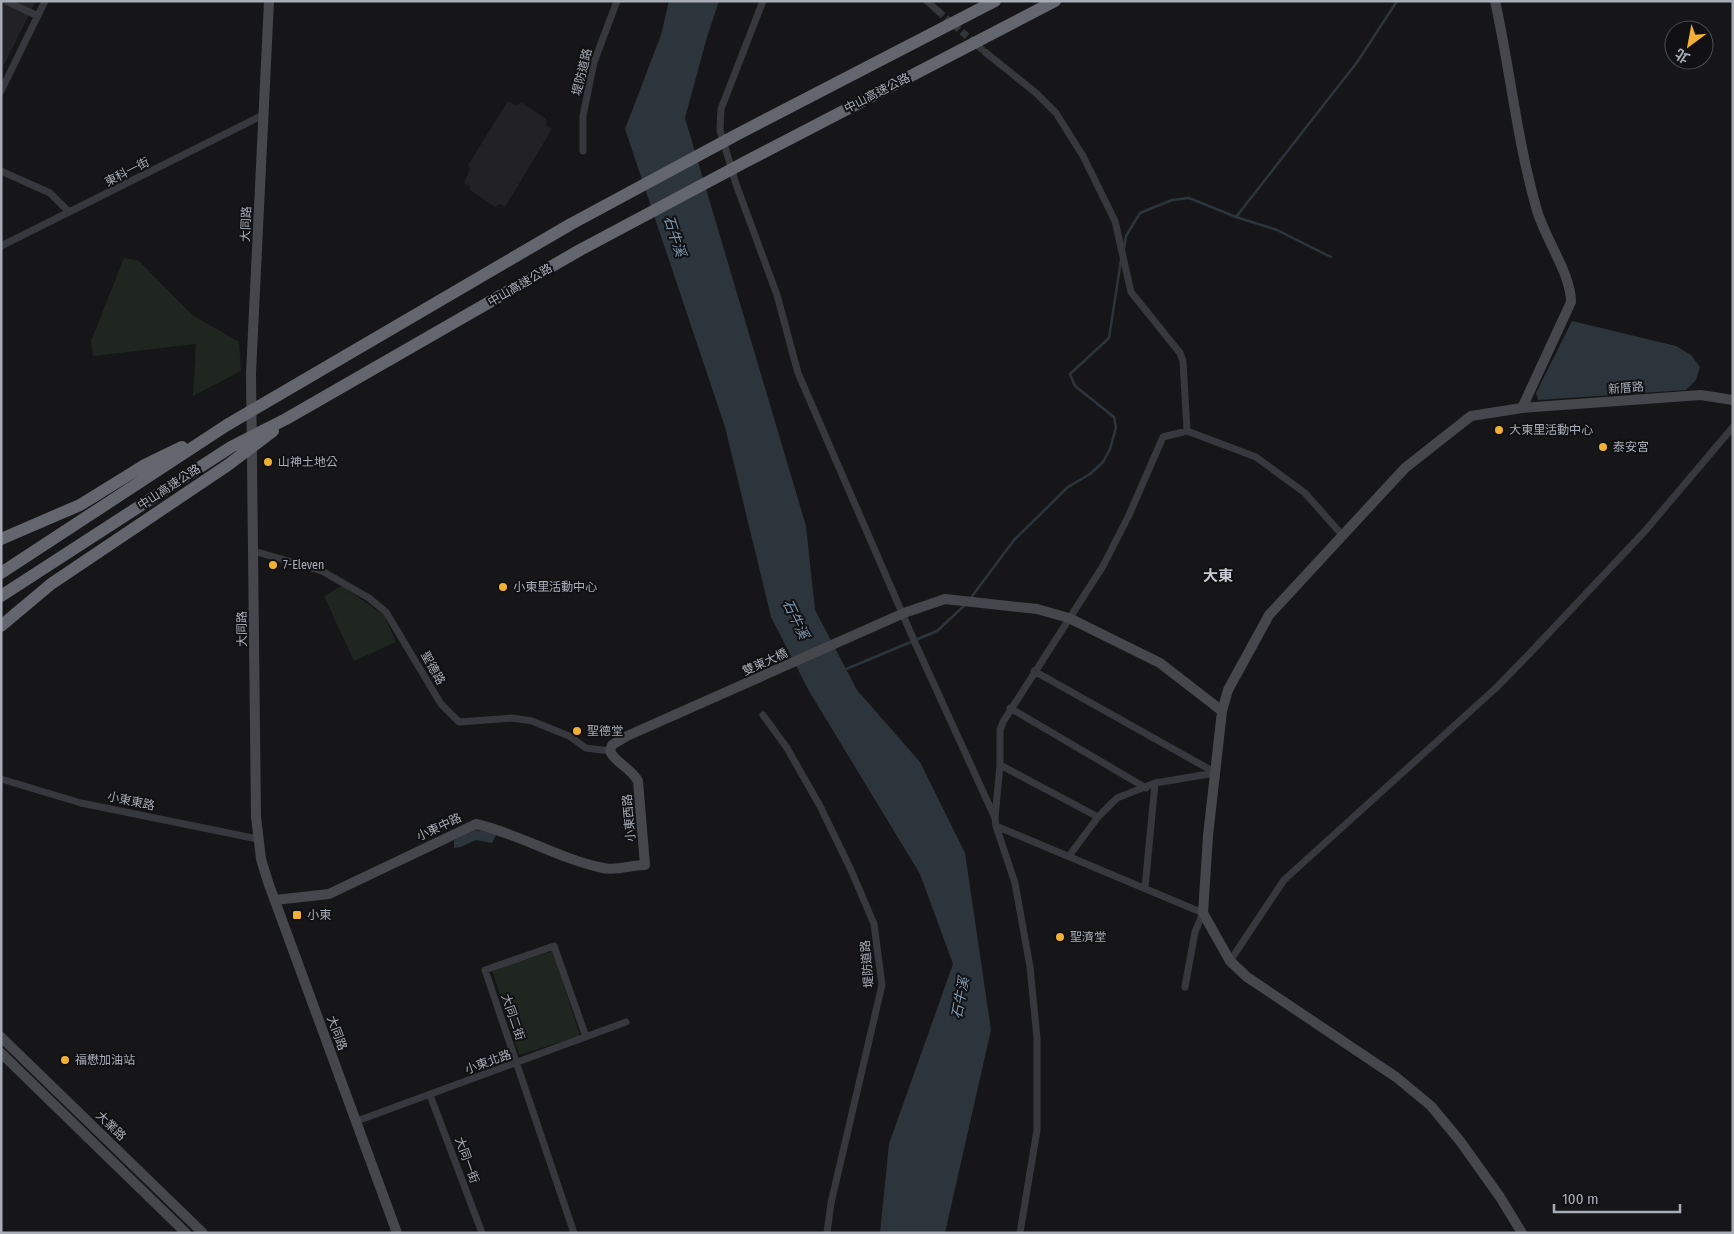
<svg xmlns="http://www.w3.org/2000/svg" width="1734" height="1234" font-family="'Fira Sans Condensed','Noto Sans TC',sans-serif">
<rect width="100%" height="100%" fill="#161618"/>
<path fill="#222225" d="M1,1H36L1,71Z
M508,101L515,105L522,103L546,119L547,126L552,129L505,207L500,204L495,207L470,190V186L464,183L470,169L468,165Z"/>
<path fill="#1e261f" d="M124,258L139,261L192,315L239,342L241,371L193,396L196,344L93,356L91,341Z
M342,586L384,615L396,642L354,661L324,596Z
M553,951L580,1036L519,1055L492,970Z"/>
<path fill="#2c353c" d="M669,1H719L707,37L685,118L806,526L815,610L857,690L920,762L965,853L991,1030L945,1233H880L889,1144L953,964L920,874L809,691L771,617L725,427L625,129L661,35Z
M1572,321L1676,346L1691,355L1700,367L1696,380L1686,390L1538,400L1536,393Z
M475,830L497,833L492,843L476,840L461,847L454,848V840Z"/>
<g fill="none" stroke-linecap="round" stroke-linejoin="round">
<path stroke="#2c353c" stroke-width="2.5" d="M1236,217L1277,230L1331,257
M1124,248L1126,236L1140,213L1172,200L1189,198L1236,217L1358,61L1397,1
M970,599L1014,540L1068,487L1090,474L1103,462L1110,449L1116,428L1114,417L1075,386L1070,374L1109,338L1121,260
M844,670L937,631L965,605"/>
<path stroke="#333438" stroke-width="7" stroke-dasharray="7 3.5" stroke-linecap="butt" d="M938,11L985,52"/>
<path stroke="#37383d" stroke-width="7" d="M6,1L38,16
M763,1L721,109L720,130L736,184L777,295L798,373L916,645L995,818
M927,1L938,11
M985,52L1036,93L1056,113L1083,156L1115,221L1131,292L1180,353L1183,361L1187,431
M1,91L45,1
M583,151V116L594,62L617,1
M1,171L50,193L68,211
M1,246L263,115
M254,551L322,571L369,598L386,612L441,704L459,722L512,718L532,721L569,736L586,748L610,751
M1034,671L1216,773
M1010,708L1146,788
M763,715L787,748L820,806L851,870L874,924L882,985L831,1203L827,1233
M1000,765L1098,817
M1,779L81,803L258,839
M996,826L1015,883L1030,967L1037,1038V1130L1020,1233
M1069,856L1098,817L1117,798L1155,783L1215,773
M1145,888L1155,783
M1230,961L1284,880L1497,687L1531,652L1645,531L1733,427
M1185,987L1195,932L1203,913L996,826L995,818L1000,765V730L1003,722L1103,566L1129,515L1163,437L1187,431L1256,457L1305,493L1343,536
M430,1095L482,1233
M357,1121L626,1022
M574,1233L485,970L554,946L586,1037"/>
<path stroke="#45474d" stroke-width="10" d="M269,1L251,373L256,817L261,859L268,882L397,1233
M1495,1C1510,69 1517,140 1536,207C1544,238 1571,273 1571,302L1522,408L1471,416L1405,468L1269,615L1228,690L1222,711L1208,836L1203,913L1230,961L1247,977L1396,1077L1431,1106L1460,1141L1500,1197L1522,1233
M1522,408L1701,395L1733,400
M275,900L329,894L476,824C520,834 559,859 603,868C617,871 631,865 645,865L638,781C630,767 615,763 610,751L612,745L627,736L904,613L945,599L1037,609L1069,618L1160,663L1222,711
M1,1037L203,1233
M1,1053L186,1233"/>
<path stroke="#63666e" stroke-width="12" d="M1,539L80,505L143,466L182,447
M1,573L227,425L571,224L738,134L995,1
M1,596L231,447L286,419L580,250L747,161L1055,1
M1,626L51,584L228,465L273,431"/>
</g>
<g fill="#f2b134" stroke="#111113" stroke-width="2">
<circle cx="1499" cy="430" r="5"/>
<circle cx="1603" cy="447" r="5"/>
<circle cx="268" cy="462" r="5"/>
<circle cx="273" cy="565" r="5"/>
<circle cx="503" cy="587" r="5"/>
<circle cx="577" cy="731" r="5"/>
<rect x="292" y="910" width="10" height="10" rx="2.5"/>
<circle cx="1060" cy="937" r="5"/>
<circle cx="65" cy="1060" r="5"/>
</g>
<g text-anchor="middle" stroke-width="4" stroke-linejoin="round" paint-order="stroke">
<g font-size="12" fill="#a8adb8" stroke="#111113">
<text transform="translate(582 72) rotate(-76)" y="4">堤防道路</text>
<text transform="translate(877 93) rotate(-27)" y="4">中山高速公路</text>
<text transform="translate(127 172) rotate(-27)" y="4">東科一街</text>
<text transform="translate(246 224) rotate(-88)" y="4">大同路</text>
<text transform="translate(520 285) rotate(-30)" y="4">中山高速公路</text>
<text transform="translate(1626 388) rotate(-5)" y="4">新厝路</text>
<text transform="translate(169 487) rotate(-33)" y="4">中山高速公路</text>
<text transform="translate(242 629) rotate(-91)" y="4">大同路</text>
<text transform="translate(765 662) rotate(-24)" y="4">雙東大橋</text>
<text transform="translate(433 668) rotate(61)" y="4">聖德路</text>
<text transform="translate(131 801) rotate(12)" y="4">小東東路</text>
<text transform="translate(629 818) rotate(-95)" y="4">小東西路</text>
<text transform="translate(439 827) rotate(-25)" y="4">小東中路</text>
<text transform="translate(867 964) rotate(-95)" y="4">堤防道路</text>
<text transform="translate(513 1017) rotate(71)" y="4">大同二街</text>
<text transform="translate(337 1033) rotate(70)" y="4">大同路</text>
<text transform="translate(488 1062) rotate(-20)" y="4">小東北路</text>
<text transform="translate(111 1126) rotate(44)" y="4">大業路</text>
<text transform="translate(467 1160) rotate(70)" y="4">大同一街</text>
</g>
<g font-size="12" fill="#a8adb8" stroke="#111113" text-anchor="start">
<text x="1509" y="434">大東里活動中心</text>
<text x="1613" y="451">泰安宮</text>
<text x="278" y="466">山神土地公</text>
<text x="283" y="569">7-Eleven</text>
<text x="513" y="591">小東里活動中心</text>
<text x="587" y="735">聖德堂</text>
<text x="307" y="919">小東</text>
<text x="1070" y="941">聖濟堂</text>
<text x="75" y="1064">福懋加油站</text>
</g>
<g font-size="14" font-style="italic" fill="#7f9bb3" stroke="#111113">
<text transform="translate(675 236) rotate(72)" y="5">石牛溪</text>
<text transform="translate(796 619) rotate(64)" y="5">石牛溪</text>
<text transform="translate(960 998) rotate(-79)" y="5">石牛溪</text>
</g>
<g font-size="15" font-weight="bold" fill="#c9ccd4" stroke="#111113">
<text x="1218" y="581">大東</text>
</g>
</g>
<rect width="1734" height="1234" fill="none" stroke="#a8adb8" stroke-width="5"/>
<g transform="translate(1689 45) rotate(212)"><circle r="24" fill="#111113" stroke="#4d4f55"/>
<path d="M0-4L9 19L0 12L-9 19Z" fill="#f2b134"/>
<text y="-8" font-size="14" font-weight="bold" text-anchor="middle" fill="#a8adb8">北</text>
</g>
<path d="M1554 1204v8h126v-8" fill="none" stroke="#a8adb8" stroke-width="2.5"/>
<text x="1562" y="1204" font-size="15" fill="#a8adb8" stroke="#111113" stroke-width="4" paint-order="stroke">100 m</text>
</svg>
